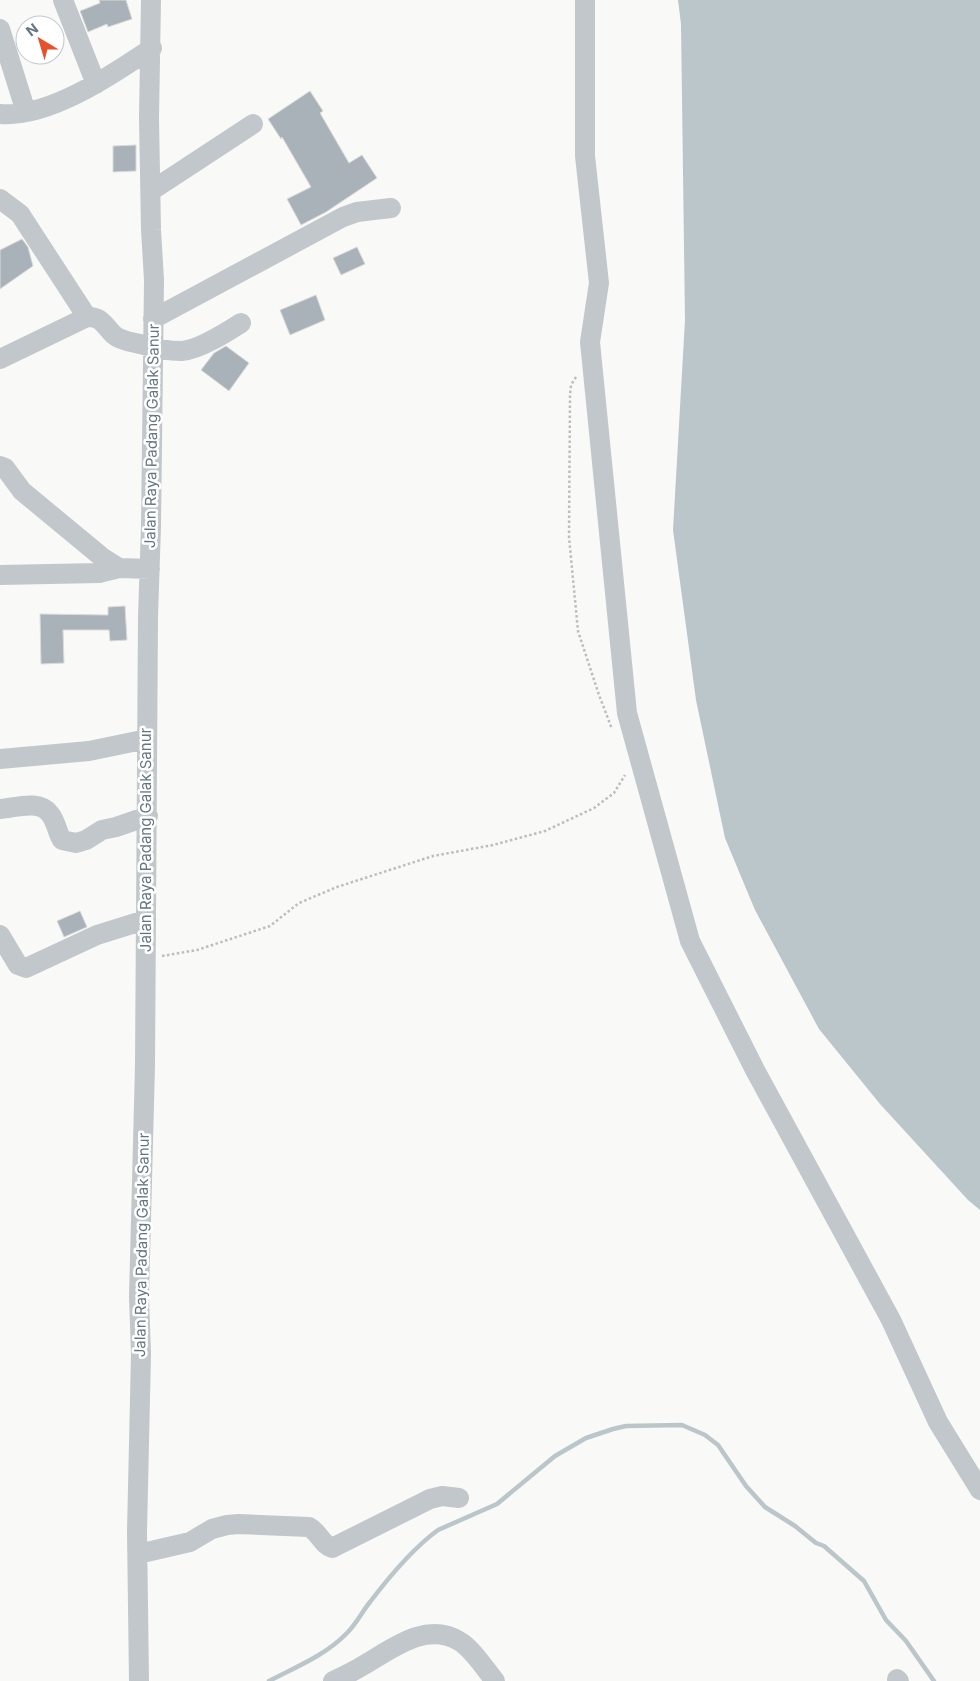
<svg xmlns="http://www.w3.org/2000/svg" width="980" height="1681" font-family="Inter,sans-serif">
<rect width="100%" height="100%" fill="#f9f9f7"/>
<path fill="#bac6ca" d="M678,0H980V1210L968,1200L880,1104L819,1029L755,910L725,838L696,700L673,530L685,320L681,24Z"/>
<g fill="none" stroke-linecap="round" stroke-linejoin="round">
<path stroke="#bac6ca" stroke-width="4.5" d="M269,1681C296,1667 326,1655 347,1633C356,1624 362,1612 370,1602C389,1577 412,1549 438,1530L497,1504L555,1456L586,1438L613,1429L626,1426L682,1425L705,1435L718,1445L746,1486L765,1507L795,1526L816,1543L824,1546L864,1581L886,1620L906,1641L934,1681"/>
</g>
<path fill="#a9b2b8" stroke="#dbdbd9" d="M99,0H126L132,19L108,27L107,24L88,32L80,11L100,3Z
M310,91L323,111L320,113L349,163L362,155L377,178L326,212L301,225L287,199L311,187L282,137L281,139L268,119Z
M136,145V171L113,172V146Z
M22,239L28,247L33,266L0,289V250Z
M357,247L365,264L341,275L333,258Z
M316,295L325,320L290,335L280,310Z
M226,346L249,363L229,391L201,370L214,353Z
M125,606L127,640L110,641L109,630H63L64,663L41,664L40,614L108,615V607Z
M80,911L87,927L64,937L57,921Z"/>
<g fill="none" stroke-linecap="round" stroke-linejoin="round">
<path stroke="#babec1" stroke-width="2.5" stroke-dasharray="2.5 2.5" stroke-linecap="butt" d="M576,377L571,385L570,395L569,537L578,631L599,695L612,729
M162,956L197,950L270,926L299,903L337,887L433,856L493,845L545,831L594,808L614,793L625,775"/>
<path stroke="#c2c7cb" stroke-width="20" d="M63,0L96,84
M585,0V156L599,283L590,342L627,713L690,941L755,1070L891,1320L938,1422L980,1490
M0,29L26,112
M0,114C49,118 112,75 152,48
M151,191L253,124
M0,199L20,214L87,317
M153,319L343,217L357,212L391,208
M0,359L87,317C102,316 105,327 114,335C121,341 132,342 140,344C153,348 168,351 182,351C199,350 227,332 241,323
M0,466L5,468L22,491L103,558L119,568L150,569
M0,575L99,573L119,568
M0,759L89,751L147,739
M0,809C15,808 40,799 50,814C56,821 57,832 62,840L76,843L86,840L102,830L116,827L148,816
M0,935L18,965L26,968L97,935L145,920
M138,1554L190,1542L212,1529L227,1525L239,1524L309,1527C319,1532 322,1545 332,1548L430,1499L442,1496L459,1498
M897,1679L899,1681
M139,1681L137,1532L141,1354L139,1297L145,1065L148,617L151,526L154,280L151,230L149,118L151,0
M333,1681C344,1676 354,1671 364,1665C392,1649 426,1621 459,1641C472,1648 485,1669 495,1681"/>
</g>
<g text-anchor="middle" stroke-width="5" stroke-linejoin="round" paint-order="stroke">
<g font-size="15" fill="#647582" stroke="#fff">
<text transform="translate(152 436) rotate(-89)" y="5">Jalan Raya Padang Galak Sanur</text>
<text transform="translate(146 840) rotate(-90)" y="5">Jalan Raya Padang Galak Sanur</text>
<text transform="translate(142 1245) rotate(-89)" y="5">Jalan Raya Padang Galak Sanur</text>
</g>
</g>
<g transform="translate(40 40) rotate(322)"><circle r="24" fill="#ffffff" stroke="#c1c8cd"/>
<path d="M0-4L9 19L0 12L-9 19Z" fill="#e4512b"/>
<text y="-8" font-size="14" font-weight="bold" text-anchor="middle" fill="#647582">N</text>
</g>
</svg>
